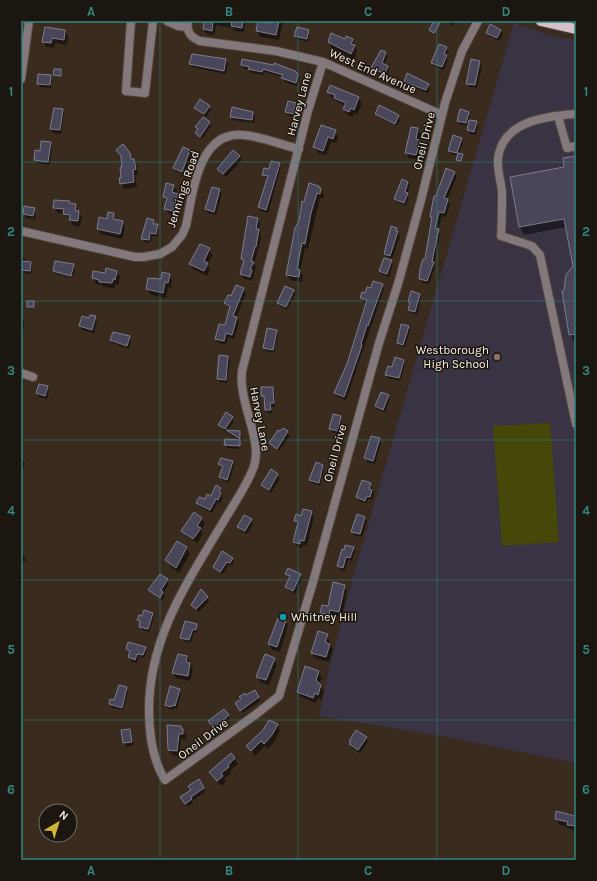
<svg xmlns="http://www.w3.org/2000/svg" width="597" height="881" font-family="Karla,sans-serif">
<rect width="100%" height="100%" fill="#392c1e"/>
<path fill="#3a3343" d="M514,23L551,36L576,40V763L441,736L319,716L330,665L353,577Z"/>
<path fill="#464708" d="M550,423L559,542L502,546L493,426Z"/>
<path fill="#0007" d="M205,21H243L245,24L244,32L234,31L233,28L216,25L214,35L206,34L204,29Z
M259,21L272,24L273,21H283L279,40L260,37L257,31Z
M446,21H455L452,26Z
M501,30L503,34L499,41L489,36L487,33Z
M65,31L68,37L67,45L55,43L54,48L46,47L43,41Z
M308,31L310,35L308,42L297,39L295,35Z
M352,40L357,51L354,59L332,48L329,42Z
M446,48L448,51L446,56L448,59L444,70L434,66L432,63Z
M381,51L388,56L384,65L389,70L386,77L374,71L372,68Z
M193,55L226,60L228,64L226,74L192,67L190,64Z
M243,60L298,75L300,78L297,86L285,82L283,77L264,72V75L251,73L250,70L244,69L242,65Z
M480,62L482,66L477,88L469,87L467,83Z
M50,76L52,80L51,88L40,87L38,83Z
M405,82L428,84L430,88L428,93L407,85Z
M331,87L359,98L362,104L357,115L354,113L353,117L347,115L344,109L345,106L332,98L329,92Z
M295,104L297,107L295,117L288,115L286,112Z
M209,106L211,110L206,117L196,108Z
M55,109L62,110L64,113L61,134L53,133L51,129Z
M253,113L255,117L254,123L233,120L231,117Z
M468,113L470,116L469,121L476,122L478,126L476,135L470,134L468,130L469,126L460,124L458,120Z
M376,114L398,116L400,120L397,126L378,117Z
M209,123L211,126L202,139L196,133L198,131L196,128Z
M418,129L421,135L419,160L409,158L406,152Z
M335,131L338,137L336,143L331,142L326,155L318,153L315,147Z
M461,139L463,142L459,154L463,156L462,162L458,161V156L451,154L449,151Z
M50,143L52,146L50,165L37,163L35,160Z
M117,150L129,154L137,165L138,175H135L137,187L124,189L121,183L122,179V158Z
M189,151L191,155L184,175L176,171L174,168Z
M240,156L242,160L226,177L221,172L219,169Z
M576,157V345L570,334L565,291L574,266L567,227L524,235L520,227L511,178L566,168Z
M279,164L281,167L268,213L261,211L259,207L268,179L263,175Z
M454,172L457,176L447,200L450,204L446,217L442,216L438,230L440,234L434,265L435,267L429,284L422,283L420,278L426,261L432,219L431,217L437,197Z
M408,183L410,186L407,194L409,197L406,206L397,202L395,199Z
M167,184L173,185L177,191L176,194L180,200L176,216L169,214L165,208L167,203L164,197Z
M318,186L324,195L323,199L320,198L308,249L305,248L300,272L303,276L302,282L290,280L287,275L305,203Z
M212,188L220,190L222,194L216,215L208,213L206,209Z
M69,202L75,205L78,210L82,217L80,226H74L65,214L58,213L54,208Z
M34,209L36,212L35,219L26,218L24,214Z
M113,214L116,221L122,222L125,228L122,239L101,234L98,229Z
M257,218L260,223L259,231L261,235L260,243L254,264L256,267L252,281L244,279L241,274L244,263L242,259Z
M153,221L159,229L157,237L152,236L150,243L144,242L142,239Z
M392,227L397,229L400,236L392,259L387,257L385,254Z
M209,249L212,255L208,265L210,269L207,276L193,269L190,264Z
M21,258H24L26,262L30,263L32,266L31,274L21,273Z
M391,261L393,265L389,277L382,274L380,271Z
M73,265L75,268L74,275L55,271V273L73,277V278L56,274L54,271Z
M116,272L120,277L118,285L115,284V288L103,287L102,285L96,284L93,278Z
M169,275L172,280L171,288L168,287L166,298L151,295L147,289Z
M382,285L384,289L346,400L338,397L335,393L348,364L367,303L364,302L361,297Z
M243,289L246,294L236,318L239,322L234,339L228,337L226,345L219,343L216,338L226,326L231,309L225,303Z
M293,290L295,294L287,310L280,306L278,303Z
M419,295L421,298L417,315L411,313L409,302Z
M21,317L24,321L23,334H21Z
M95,317L97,321L94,333L82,330L80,326Z
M409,327L410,330L405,347L400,346L398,343Z
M276,331L278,334L274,353L266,351L264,348Z
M129,337L131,340L129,349L113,343L111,340Z
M228,357L230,360L227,383L220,382L218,379Z
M403,361L405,364L400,381L388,378L386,374Z
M47,387L49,391L47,399L39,397L37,393Z
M273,388L275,391V406L272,407V413H268L266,410V399L262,395Z
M388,396L390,399L385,412L378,410L376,406Z
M340,416L342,420L340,434L332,432L330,428Z
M232,418L234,421L227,431L240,432L242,436L241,442L221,428L219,425Z
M283,429L290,436L279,451L270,443Z
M379,439L381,443L375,464L367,462L365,458Z
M239,441L241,449L227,448L225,444Z
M21,458L25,463L23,469L21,468Z
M232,462L234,465L229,483L222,480L220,477L223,468L219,464Z
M322,466L324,469L320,486L312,483L310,480Z
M271,471L280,478L271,493L262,485Z
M370,484L374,494L372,500L368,499L367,503L359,501L357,497Z
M220,488L223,498L220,503L218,502L212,513L199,506L197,503L212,497Z
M311,512L314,517L307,546L303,545L302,548L297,547L294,542L298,527L295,521Z
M194,514L202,519L205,524L201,530L203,534L197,543L186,536L183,531Z
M365,518L367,521L362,537L354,535L352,531Z
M251,520L253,524L247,534L240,530L238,527Z
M178,542L187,548L190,554L179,573L173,569L167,560Z
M353,548L355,551L352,561L348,560L345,571L340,570L338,566Z
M21,549L26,561L21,563Z
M232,559L234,562L232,566L229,564L223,574L216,570L214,567Z
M287,574L300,575L302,578L295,594L288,590L286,587L290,578Z
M167,580L169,584L163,593L165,596L162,600L149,590Z
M344,586L347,591L342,617L333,615L332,620L324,618L321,613L328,608Z
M205,594L209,601L199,612L193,605Z
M152,614L154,617L149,632L142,630L138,620Z
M285,621L288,626L280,652L272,650L269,644L275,626Z
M196,625L198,629L197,633L194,632L191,643L183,641L181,638Z
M327,635L333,650L329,662L315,658L312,653Z
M145,647L147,651L144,658L139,656L137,663L131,661L129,657L131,653L127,649Z
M187,657L193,669L190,681L176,678L173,673Z
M274,659L277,665L269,685L260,682L257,676Z
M319,672L322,678L319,684L324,691L321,700L318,698L316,703L301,697L298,692Z
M126,688L128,692L123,710L112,708L110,704Z
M179,690L181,693L177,709L174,708L173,710L168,709L166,705Z
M244,694L246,696L258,697L260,701L243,713L236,703Z
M228,716L230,719L217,731L212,724Z
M277,725L280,730L275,741L268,749L265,746L255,756L248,746Z
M182,729L186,735V739H181L179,756L172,755L169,750Z
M130,730L134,745L126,747L123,731Z
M366,737L368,741L360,753L352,748L350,744Z
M231,754L238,764L230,771L231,773L224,779L226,782L221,786L211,772Z
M199,780L205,792L192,801L193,803L188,807L182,797L192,790Z
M557,812L576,814V831L559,824L556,819Z"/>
<path fill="#494659" stroke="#7e7c90" d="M204,21H213L212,31L203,29Z
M232,21H243L242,28L231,26Z
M258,21L271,23L272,21H279L276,35L256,31Z
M434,21H441L434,33L429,30Z
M490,24L501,30L497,38L486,33Z
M45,27L65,30L64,40L52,38L51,43L42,42Z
M297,27L309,30L307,39L294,36Z
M331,33L345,39L346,36L353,39L351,44L355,45L351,54L328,42Z
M439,44L447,47L444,54L447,55L442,67L431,63Z
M381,50L386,52L382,63L388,66L385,74L371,68Z
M192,54L226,59L224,71L189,64Z
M242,59L274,65V63L295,71L298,74L296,83L281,78L283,75L263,69L262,72L248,69L249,67L241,65Z
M471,59L480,61L475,85L466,84Z
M54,69H61V76L53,75Z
M407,73L429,84L426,90L404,82Z
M38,74L51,75L50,85L37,84Z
M330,85L359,97L354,110L351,108L349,112L343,109L346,103L334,98L335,95L327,92Z
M200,99L210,106L204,114L194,108Z
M288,101L296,103L293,114L285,112Z
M379,105L399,115L395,124L375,114Z
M232,107L253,112L252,120L230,117Z
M54,108L63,109L60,130L50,129Z
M460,109L469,112L466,123L457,121Z
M203,117L210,122L200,137L195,133L198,129L195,127Z
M469,120L477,121L474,132L467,130Z
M321,125L336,130L333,139L328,137L323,151L313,147Z
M411,127L418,128L416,139L419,140L417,148H418L416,155L405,153Z
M453,135L462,138L457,153L448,151Z
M41,141L51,142L48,162L34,160L35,150L40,151Z
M123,144L130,153L131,159H134L136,169L133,170L134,182L120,184L119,178H121L120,167H122L121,156L116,150Z
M183,147L190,150L182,172L173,168Z
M233,150L240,156L223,174L217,169Z
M458,153L463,154L461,161L456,160Z
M576,156V334L569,335L562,291L564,290L566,275L573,266L564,219L519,227L510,177L564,167L563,158Z
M271,161L280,163L266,210L258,207L268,176L262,175L264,168L269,169Z
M446,168L455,172L444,198L448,199L444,213L439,212L435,228L439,229L432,261L434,262L427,281L419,279L420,269L423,259H425L432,217H430L431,211L434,196H436Z
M402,179L408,182L405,192L408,193L404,203L394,199Z
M166,183L174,185L172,192L178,194L173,211L164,209L167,198L163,197Z
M309,183L319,186L318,187L321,188L320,194L317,193L311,213L305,244L302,243L297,269L300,270L299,277L286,275L295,228L299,221L302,201L304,202Z
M212,187L220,189L214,212L205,209Z
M54,200L70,201L69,203L76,204L75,210L79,211L78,221L69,220L70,215L63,214L64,209L53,208Z
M24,206L35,208L33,216L23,214Z
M108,212L114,213L113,219L123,221L120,234L97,229L99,217L107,219Z
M248,216L258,218L256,229H259L256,247H255L251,261L254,262L250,269L252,270L250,277L240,274L244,260L241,259Z
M147,218L154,220L153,224H158L156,234L150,233L149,240L141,239Z
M391,226L397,228L396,231H398L390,256L384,254Z
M200,244L210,248L204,261L208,263L204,271L189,264Z
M384,258L392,260L387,274L379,271Z
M21,261L31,262L30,271L21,270Z
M55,261L74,264L71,276L53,271Z
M106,268L117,271L115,280L113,279L112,283L99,282V280L92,278L93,271L105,273Z
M162,272L170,274L168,283L165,282L163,293L146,289L148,278L161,279Z
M373,281L383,284L368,326L367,325L361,344L362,345L344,397L334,393L347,364L366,303L367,300L360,298L362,292L365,293L367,287L371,288Z
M236,285L244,288L233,316L237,317L232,335L226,333L224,341L215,339L219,324L225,325L230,306L224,303L228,295L231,296Z
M285,286L294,290L286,307L277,303Z
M411,291L420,294L415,312L408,310L410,303L408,302Z
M27,301H34V307H27Z
M90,315L96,316L92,330L79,326L82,316L89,318Z
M401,324L409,326L403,345L397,343Z
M267,328L277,330L273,350L263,348Z
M113,332L130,336L127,346L110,340Z
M219,355L228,356L226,380L217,379Z
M395,357L404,360L399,378L385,375L388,366L392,367Z
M39,384L48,386L45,396L36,393Z
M261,387H273L274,403H270L271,410H265L264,396H261Z
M381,392L389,395L383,410L375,406Z
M226,412L233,417L225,429L218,425Z
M333,414L341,416L338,431L329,429Z
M283,428L288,431L277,449L269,443L278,430L280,431Z
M226,430L240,431V439Z
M371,436L380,438L373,461L364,458Z
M225,439L240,440V446L224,445Z
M221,458L233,461L227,480L219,477L223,466L218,464Z
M316,462L323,465L319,483L309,480Z
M271,469L278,474L269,490L261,485Z
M362,480L371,483L369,489L372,490L370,497L367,496L365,501L356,497Z
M216,485L221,488L219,492L221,493L218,500L216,499L210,510L196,503L199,497L205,499L207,494L211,496Z
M303,509L312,511L304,541L300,540V544L293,542L298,522L294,521L296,514L301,516Z
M194,512L202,518L197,526L201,528L193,539L181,531Z
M357,514L365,517L360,534L351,532Z
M244,515L252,519L245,531L237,527Z
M177,541L187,547L176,568L165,560Z
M345,545L354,547L350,558L346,557L343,568L337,566L342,549L344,550Z
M222,551L233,558L230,563L227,562L220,572L213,567Z
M288,568L301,574L293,591L285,587L290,576L285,574Z
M160,574L168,579L161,590L163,592L160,598L148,590Z
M333,582L345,585L339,612L330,610L329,615L320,613L322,605L328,606Z
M201,589L208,597L196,609L191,605Z
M144,610L153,613L148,629L139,627L140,621L137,620L139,615L142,616Z
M278,618L286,620L277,647L268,644Z
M185,621L197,624L196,630L193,629L189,640L180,638Z
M318,631L328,634L325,642L330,644L326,657L311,653Z
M128,642L146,647L143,655L137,654L135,660L128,657L130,651L126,649Z
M178,654L187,656L186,662L190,663L188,676L172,673Z
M265,654L275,658L266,680L256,677Z
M305,666L319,671L316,680L321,685L318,695L315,693L313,698L297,692Z
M119,685L127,687L122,708L109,704L110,699L114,700Z
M170,686L180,689L175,706L172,705L171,707L165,705Z
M255,690L259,697L240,711L235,703L241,699L239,697L245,693L246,695Z
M224,709L229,715L214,728L208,721Z
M269,720L278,724L272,735L264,744L261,741L251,751L246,746L263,730Z
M167,725L181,726V728L183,729V734H179L177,751L168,750Z
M130,729L132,742L123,743L121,730Z
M356,730L367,737L358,750L349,744L351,742L349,741Z
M231,753L235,758L228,765L229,767L221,773L223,776L217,781L209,772Z
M199,779L204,788L191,797L192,799L185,804L180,797L191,790L188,786Z
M556,811L576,816V826L567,825L568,822L555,819Z"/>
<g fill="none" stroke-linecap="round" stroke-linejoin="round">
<g stroke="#54473a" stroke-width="10">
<path id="minor" d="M131,21L126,91L145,93L153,21
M167,21L178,26L187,27
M188,21C186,31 190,37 200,41L276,51L323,62L442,115
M323,62L308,111L242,371C238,402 263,440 254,466C248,484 235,502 225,519C189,580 149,636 149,710C149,735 152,759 165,780L255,715L279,696L313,582L379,343L398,284L421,200L445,103L462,51L478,21
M21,79L29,21
M576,114C546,116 502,121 498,159C497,169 501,182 502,192C502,207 502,221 501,236L532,246L540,255L576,424
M558,116L567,148L576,146
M21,231L135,257H143L160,254L172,247L182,235L186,226C193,193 198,131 243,135C261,136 281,145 299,149
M21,373L33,377"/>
</g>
<g stroke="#54473a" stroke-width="12">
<path id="major" d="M541,21L576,29"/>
</g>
<use href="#minor" stroke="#83787b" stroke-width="8"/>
<use href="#major" stroke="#d7c1c8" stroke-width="10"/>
</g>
<path fill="none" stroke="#328880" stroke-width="1" stroke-opacity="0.55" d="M160,21V860M298,21V860M437,21V860M21,162H576M21,301H576M21,440H576M21,580H576M21,720H576"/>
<circle fill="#8d6e63" stroke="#1c1610" stroke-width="1.5" cx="497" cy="357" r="4"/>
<circle fill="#0f9aa8" stroke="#1c1610" stroke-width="1.5" cx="283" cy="617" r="4"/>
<g text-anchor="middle" stroke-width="3" stroke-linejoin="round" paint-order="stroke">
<g font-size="12" fill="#f9f0e7" stroke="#1c1610">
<text transform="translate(373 71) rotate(24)" y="4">West End Avenue</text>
<text transform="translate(299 104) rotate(-75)" y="4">Harvey Lane</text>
<text transform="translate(424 141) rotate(-76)" y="4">Oneil Drive</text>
<text transform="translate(183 189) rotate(-72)" y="4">Jennings Road</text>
<text transform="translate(260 419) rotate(79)" y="4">Harvey Lane</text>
<text transform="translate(335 453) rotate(-75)" y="4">Oneil Drive</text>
<text transform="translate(203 739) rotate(-37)" y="4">Oneil Drive</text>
</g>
<g font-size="12" fill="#f9f0e7" stroke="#1c1610" text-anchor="end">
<text x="489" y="354">Westborough<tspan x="489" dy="14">High School</tspan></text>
<text x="291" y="621" text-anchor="start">Whitney Hill</text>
</g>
</g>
<rect width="597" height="881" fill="none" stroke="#1c1610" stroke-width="44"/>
<g transform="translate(58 823) rotate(38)"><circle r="19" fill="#1c1610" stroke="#746d66"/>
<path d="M0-3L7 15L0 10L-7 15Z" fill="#d2b736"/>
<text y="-6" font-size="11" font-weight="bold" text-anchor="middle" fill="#f9f0e7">N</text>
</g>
<rect x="22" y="22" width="553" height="837" fill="none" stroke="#328880" stroke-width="1.5"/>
<g font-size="13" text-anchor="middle" font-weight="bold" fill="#328880">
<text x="91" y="16">A</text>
<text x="229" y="16">B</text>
<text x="368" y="16">C</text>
<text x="506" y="16">D</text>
<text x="11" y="96">1</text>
<text x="586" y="96">1</text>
<text x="11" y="236">2</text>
<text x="586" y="236">2</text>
<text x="11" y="375">3</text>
<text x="586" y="375">3</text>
<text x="11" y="515">4</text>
<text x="586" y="515">4</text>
<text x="11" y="654">5</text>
<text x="586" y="654">5</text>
<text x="11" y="794">6</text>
<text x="586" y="794">6</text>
<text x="91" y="875">A</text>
<text x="229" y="875">B</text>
<text x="368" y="875">C</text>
<text x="506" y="875">D</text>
</g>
</svg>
